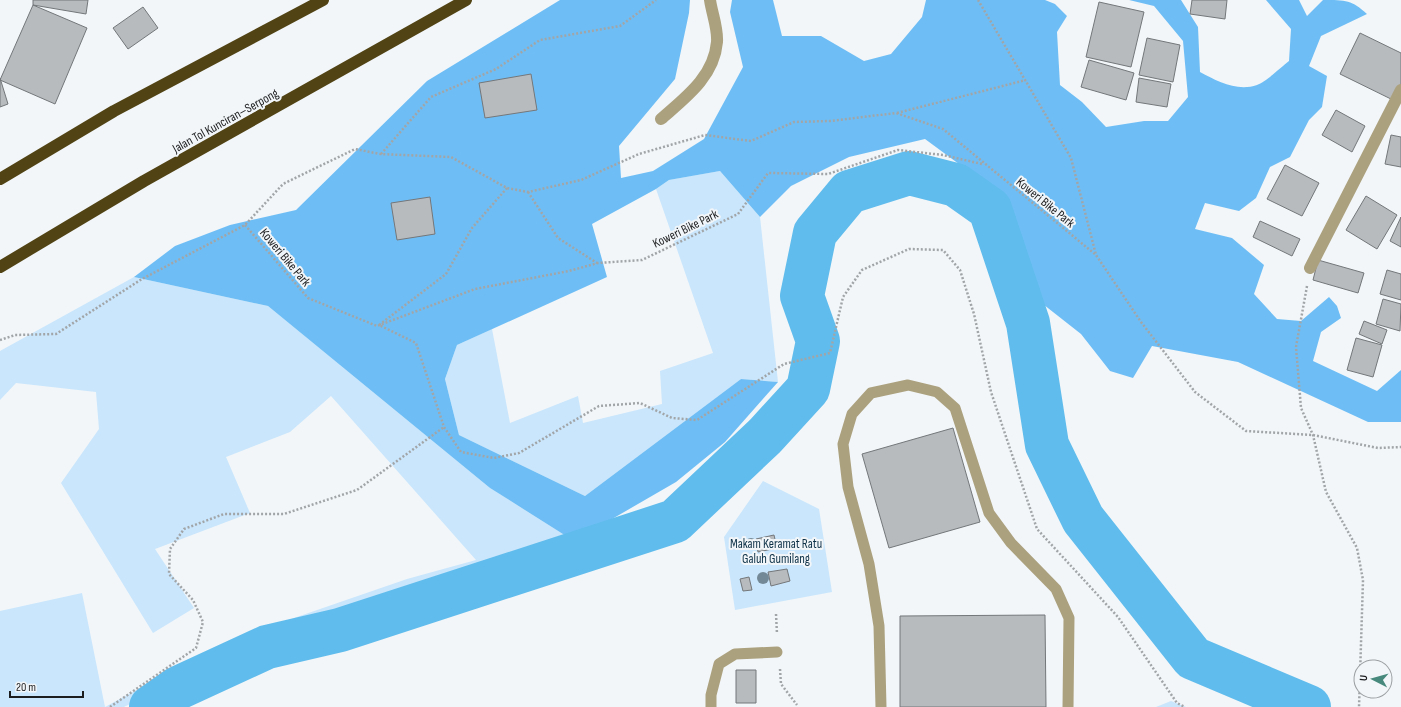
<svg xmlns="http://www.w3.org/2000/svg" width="1401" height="707" font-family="'Sofia Sans Condensed',sans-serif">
<rect width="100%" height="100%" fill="#f2f6f9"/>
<path fill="#c9e6fc" d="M720,171L760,217L778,382L741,379L585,496L459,435L445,379L457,345L492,329L510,423L578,396L583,423L662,404L660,371L713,353L656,189L669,180Z
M134,277L268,306L490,488L574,541L278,631L124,707H0V611L82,593L105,707L187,663L294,618L407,579L476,560L331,396L290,432L226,457L250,513L155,549L194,608L153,633L61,483L99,429L96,392L16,383L0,400V351Z
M763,481L819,509L832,592L735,610L724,537Z
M1171,701L1186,707H1156Z"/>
<path fill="#6ebef5" d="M560,0H690L689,13L675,79L619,146L621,178L653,171L704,139L743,67L730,12L732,0H773L782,36H821L864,61L891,54L922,17L926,0H1045L1055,4L1067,16L1057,32L1060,85L1082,102L1106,127L1144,121H1168L1188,97L1183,41L1154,6L1129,0H1181L1198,27L1200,72C1217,81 1237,92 1257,85C1266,82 1281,67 1289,61L1291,29L1266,0H1299L1307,16L1323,0C1346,0 1352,0 1367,14L1321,36L1309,66L1327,76L1322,107L1309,120L1290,157L1270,167L1256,198L1239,211L1205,203L1195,229L1232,238L1264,265L1254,294L1277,319L1301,321L1329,297L1337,306L1341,318L1321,332L1313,361L1377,391L1401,370V422H1368L1238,362L1152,346L1133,378L1110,371L1081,334L1039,301L1016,223L997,192L925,139L849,157L791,186L760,217L720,171L669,180L656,189L592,224L607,277L457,345L445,379L459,435L585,496L741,379L778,382L725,442L676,482L574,541L490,488L268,306L134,277L175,246L230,225L296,210L427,81Z"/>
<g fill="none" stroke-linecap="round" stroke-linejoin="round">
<path stroke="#60bcec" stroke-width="44" d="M151,707L178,688L267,647L340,630L675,521L765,436L808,389L818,341L802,296L815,233L849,192L909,173L956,185L990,209L1028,323L1047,445L1083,519L1193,658L1309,707"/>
</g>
<path fill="#b7bbbd" stroke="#74777a" d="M33,0H88L86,14L33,5Z
M1192,0H1227L1225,19L1190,14Z
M1099,2L1144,12L1131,67L1086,57Z
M33,5L87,28L55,104L0,80Z
M143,7L158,28L128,49L113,28Z
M1360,33L1401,53V84L1393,100L1340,74Z
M1147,38L1180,45L1173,82L1139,75Z
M1089,60L1134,73L1126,100L1081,87Z
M531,74L537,110L485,118L479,83Z
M0,78L8,104L0,107Z
M1139,78L1171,84L1167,107L1136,102Z
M1336,110L1365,126L1352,152L1322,135Z
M1391,135L1401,137V167L1385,164Z
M1285,165L1319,183L1302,216L1267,199Z
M1366,196L1397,215L1377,249L1346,230Z
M430,197L435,234L397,240L391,203Z
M1401,217V247L1390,241Z
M1260,221L1300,239L1292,256L1253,237Z
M1318,260L1364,273L1358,293L1313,280Z
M1387,270L1401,274V300L1380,294Z
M1383,299L1401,304L1400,331L1376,324Z
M1364,321L1387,330L1382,344L1359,334Z
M1356,338L1382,345L1373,377L1347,370Z
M953,428L980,522L889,548L862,454Z
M774,535L777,548L758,552L756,539Z
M787,569L790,581L771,586L768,572Z
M749,577L752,590L743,591L740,579Z
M1045,615L1046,707H900V616Z
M736,670H756V703H736Z"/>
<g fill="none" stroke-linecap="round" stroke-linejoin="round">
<path stroke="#a2a5a7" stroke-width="2.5" stroke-dasharray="2 2" stroke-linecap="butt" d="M978,0L1071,158L1096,255L1141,322L1195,392L1246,431L1313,435L1378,448L1401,447
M897,113L1026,80
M381,154L431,97L496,69L540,40L620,26L656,0
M507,188L472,228L446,274L379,325L416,343L444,427L461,452L494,458L519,453L599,406L640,403L672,418L697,420L784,364L830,353L843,297L862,270L909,249L943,250L960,270L974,314L991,392L1037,529L1118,617L1177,703L1185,707
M528,192L558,238L597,263
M245,225L308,298L377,326L475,289L569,271L598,263L642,260L738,214L768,173L828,174L898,150L943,155L982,164
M1307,286L1296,347L1301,408L1313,435L1326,492L1357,548L1363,580L1359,707
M0,340L15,335L56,334L142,279L245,225L283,184L355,149L380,154L451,157L507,188L528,192L581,180L639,154L705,135L751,141L794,122L830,121L896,113L943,129L1096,255
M776,614L777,634
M780,669L781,684L797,705
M110,707L196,648L203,622L193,600L169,574L170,549L184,529L224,514H284L357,490L444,427"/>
<path stroke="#aca17e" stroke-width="11" d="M711,707V695L719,664L735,654L777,652
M881,707L879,626L869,564L848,487L843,444L852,414L871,393L908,385L937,392L955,408L989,513L1011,543L1056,589L1069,618L1068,707"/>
<path stroke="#aca17e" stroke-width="12" d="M661,119C685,98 714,77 717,42C718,28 712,14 710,0
M1310,268L1401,90"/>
<path stroke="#514314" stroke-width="12" d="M0,179L114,111L323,0
M0,267L144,181L466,0"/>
</g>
<g fill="#748997">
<circle cx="751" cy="544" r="6"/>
<circle cx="763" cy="578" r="6"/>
</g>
<g text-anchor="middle" stroke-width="4" stroke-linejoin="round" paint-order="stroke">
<g font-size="13" fill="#1c1d1e" stroke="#f2f6f9">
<text transform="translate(225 120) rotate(-29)" y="5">Jalan Tol Kunciran–Serpong</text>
<text transform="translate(1046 202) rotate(39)" y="5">Koweri Bike Park</text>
<text transform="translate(685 228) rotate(-26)" y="5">Koweri Bike Park</text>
<text transform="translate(286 257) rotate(50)" y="5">Koweri Bike Park</text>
</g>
<g font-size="13" fill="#0c3046" stroke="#f2f6f9">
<text x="776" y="548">Makam Keramat Ratu<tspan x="776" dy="15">Galuh Gumilang</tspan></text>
</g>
</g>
<g transform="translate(1373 679) rotate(276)"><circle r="19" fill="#f2f6f9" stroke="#9c9fa1"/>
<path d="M0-3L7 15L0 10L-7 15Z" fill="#478a7d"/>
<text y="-6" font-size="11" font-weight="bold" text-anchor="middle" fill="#1c1d1e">U</text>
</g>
<path d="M10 691v6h73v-6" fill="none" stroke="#1c1d1e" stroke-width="2"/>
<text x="16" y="691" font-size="12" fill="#1c1d1e" stroke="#f2f6f9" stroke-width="3" paint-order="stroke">20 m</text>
</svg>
